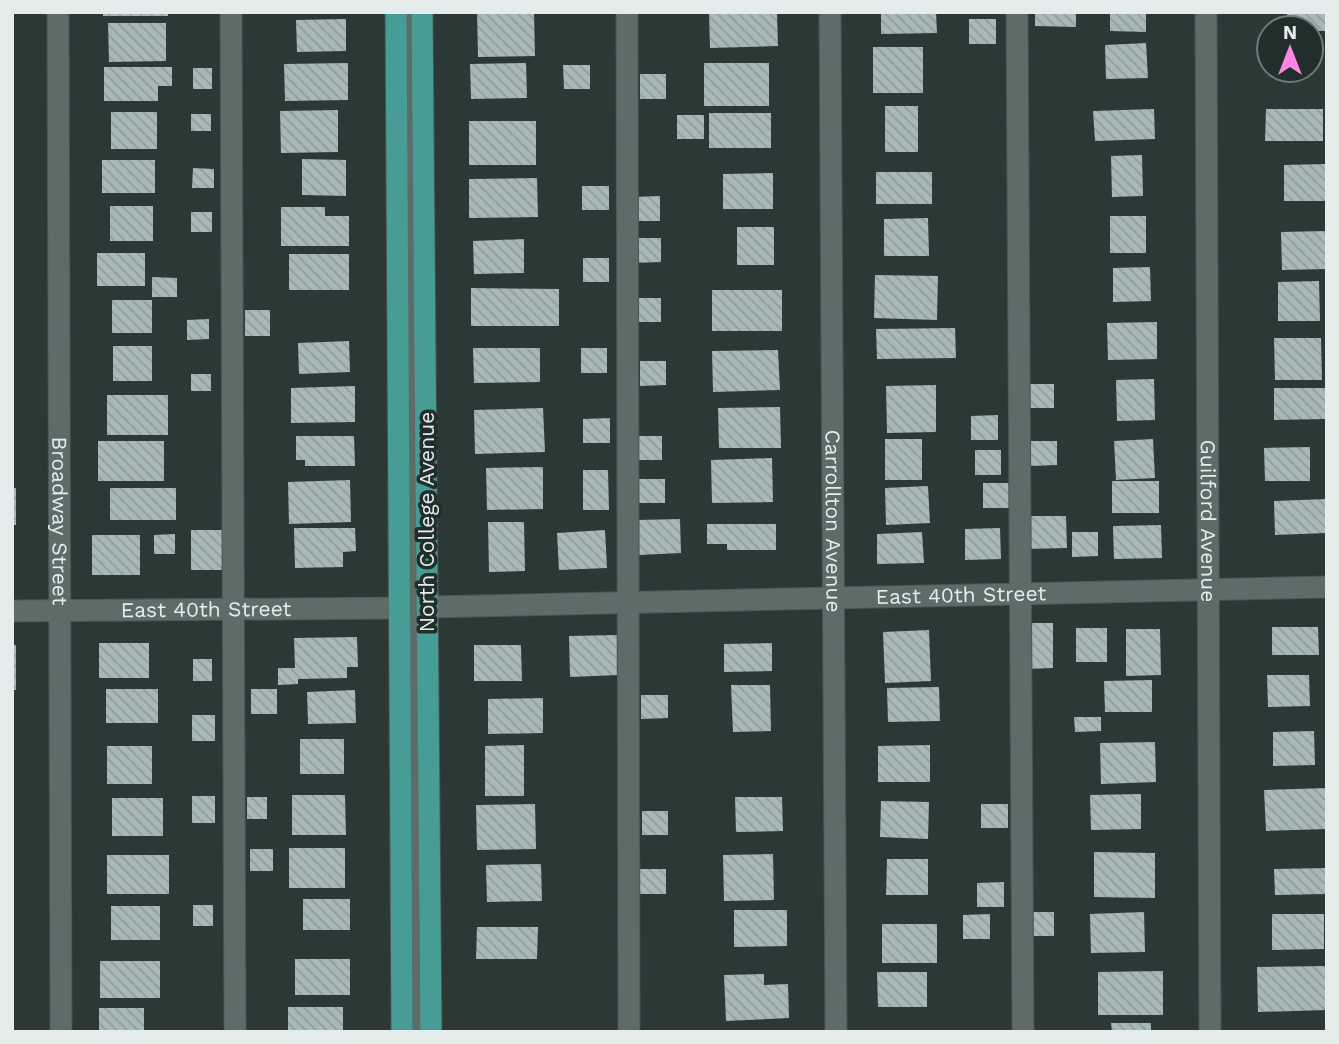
<svg xmlns="http://www.w3.org/2000/svg" width="1339" height="1044" font-family="'Work Sans',sans-serif">
<defs>
<pattern id="building-back-hatch" width="6" height="6" patternUnits="userSpaceOnUse" patternTransform="scale(1.75)"><rect width="6" height="6" fill="#a8b8b6"/><path d="M-1 5l2 2M0 0l6 6M5-1l2 2" fill="none" stroke="#8f9c9a"/></pattern>
</defs>
<rect width="100%" height="100%" fill="#2b3836"/>
<path fill="url(#building-back-hatch)" d="M103,12H168V16H103Z
M477,12H534L535,56L478,57Z
M709,12H777L778,46L710,48Z
M881,12H936L937,33L881,34Z
M1035,12H1076V27L1035,26Z
M1110,12H1146V32L1110,31Z
M1287,12H1327V31H1311V28H1287Z
M346,19V51L297,52L296,20Z
M969,19H996V44H969Z
M108,23H166V61L109,62Z
M1146,43L1148,78L1106,79L1105,45Z
M873,47H923V93H873Z
M348,63V100L285,101L284,64Z
M526,63L527,98L471,99L470,64Z
M704,63H769V106H704Z
M563,65H590V89H564Z
M104,67H172V86H158V101H104Z
M193,68H212V89H193Z
M640,74H666V99H640Z
M885,106H918V152H885Z
M1154,109L1155,139L1095,141L1093,111Z
M1266,109H1323V141H1265Z
M338,110V152L281,153L280,111Z
M111,112H157V149H111Z
M709,113H771V148H709Z
M191,114H211V131H191Z
M677,115H704V139H677Z
M469,121H536V165H469Z
M1142,155L1143,196L1112,197L1111,156Z
M302,159L346,160V196L302,195Z
M102,160H155V193H102Z
M1325,164V201H1284V165Z
M193,168L214,169V188H192Z
M876,172H932V204H876Z
M773,173V209H723V174Z
M537,178L538,217L469,218V179Z
M582,186H609V210H582Z
M660,196V221H633V197Z
M110,206H153V241H110Z
M281,207H325V216H349V246H281Z
M191,212H212V232H191Z
M1110,216H1146V253H1110Z
M928,218L929,256H884V219Z
M737,227H774V265H737Z
M1326,231L1327,269L1282,270L1281,232Z
M634,238H661V262L634,263Z
M524,239V273L474,274L473,241Z
M97,253H145V286H97Z
M289,254H349V290H289Z
M583,258H609V282H583Z
M1150,267L1151,301L1113,302V268Z
M875,275L938,276L937,320L874,318Z
M152,277L177,278V297H152Z
M1319,281L1320,321H1278V282Z
M471,288L559,289V326H471Z
M712,290H782V331H712Z
M635,298H661V322H635Z
M112,300H152V333H112Z
M245,310H270V336H245Z
M209,319V339L187,340V320Z
M1157,322V359L1108,360L1107,323Z
M955,328L956,358L877,359L876,329Z
M1274,338H1321L1322,380H1275Z
M349,341L350,372L299,374L298,343Z
M113,346H152V381H113Z
M473,348H540V382L474,383Z
M581,348H607V373H581Z
M778,350L780,390L713,392L712,351Z
M640,361H666V385L640,386Z
M191,374H211V391H191Z
M1154,379L1155,420L1117,421L1116,380Z
M1027,384H1054V408H1028Z
M936,385V432L887,433L886,386Z
M355,386V422L291,423V388Z
M1274,388H1326V419L1274,420Z
M107,395H168V435H107Z
M780,407L781,448H719L718,408Z
M543,408L545,452L475,454L474,410Z
M998,415V440H971V416Z
M610,418V443H583V419Z
M296,436H354L355,466H305V460H296Z
M635,436H662V460H636Z
M885,439H922V480H885Z
M1153,439L1155,478L1116,480L1114,441Z
M98,441H164V481H98Z
M1031,441H1057V465L1031,466Z
M1310,447V481H1265L1264,448Z
M975,450H1001V475H975Z
M772,458L773,502L712,503L711,460Z
M543,467V509L487,510L486,468Z
M583,470H608L609,510H583Z
M638,479H665V503H638Z
M350,480L351,522L289,524L288,482Z
M1112,481H1159V513H1112Z
M983,483H1009V508H983Z
M928,486L930,523L886,525L885,488Z
M12,488H16V525H12Z
M110,488H176V520H110Z
M1327,499V533L1275,535L1274,501Z
M1025,516H1066L1067,548L1026,549Z
M680,519L681,553L639,555L638,520Z
M488,522H524L525,571L489,572Z
M707,524H776V550H727V544H707Z
M1161,525L1162,558L1114,559L1113,526Z
M294,528H355L356,551L343,552V567L295,568Z
M1000,528L1001,559L965,560V529Z
M191,530H222V570H191Z
M605,530L607,568L559,570L557,533Z
M922,532L924,563L877,564V534Z
M1072,532H1098V556L1072,557Z
M175,534V554H154V535Z
M92,535H140V575H92Z
M1024,623H1053V668L1024,669Z
M1272,627H1318L1319,655H1272Z
M1076,628H1107V662H1076Z
M1126,629H1160L1161,675L1126,676Z
M929,630L931,681L885,683L883,632Z
M618,635L619,675L570,677L569,636Z
M357,637L358,667H347V678L298,679V684L278,685V668H295L294,638Z
M99,643H149V678H99Z
M772,643V671L724,672V644Z
M12,645H16V690H12Z
M474,645H521L522,681H474Z
M193,659H212V681H193Z
M1267,675H1309L1310,706L1268,707Z
M1152,680V712H1105L1104,681Z
M731,685H770L771,731L733,732Z
M939,687L940,721L888,722L887,688Z
M106,689H158V723H106Z
M251,689H277V714H251Z
M355,690L356,723L308,724L307,692Z
M641,695H668V718L641,719Z
M543,698V733L488,734V699Z
M192,715H215V741H192Z
M1074,717H1101V731L1075,732Z
M1314,731L1315,765L1273,766V732Z
M300,739H344V774H300Z
M1155,742L1156,782L1101,784L1100,743Z
M524,745V796H485V746Z
M930,745V782H878V746Z
M107,746H152V784H107Z
M1327,788V829L1266,831L1264,790Z
M1141,794V829L1091,830L1090,795Z
M292,795H345L346,835H292Z
M192,796H215V823H192Z
M247,797H267V819H247Z
M735,797H782L783,831L736,832Z
M112,798H163V836H112Z
M881,801L929,802L928,839L880,837Z
M535,804L536,849L477,850L476,805Z
M981,804H1008V828H981Z
M642,811H668V835H642Z
M289,848H345V888H289Z
M250,849H273V871H250Z
M1094,852L1155,853V898L1094,897Z
M773,854L774,900L724,901L723,855Z
M107,855H169V894H107Z
M887,859H928V895H886Z
M541,864L542,901L487,902L486,865Z
M1327,868V894L1275,895L1274,869Z
M639,869H666V894H639Z
M1004,882V907H977V883Z
M303,899H350V930H303Z
M193,905H213V926H193Z
M111,906H160V940H111Z
M734,910H787V946L734,947Z
M1028,912H1054V936H1028Z
M1144,912L1145,952L1091,953L1090,914Z
M990,914V939H963V915Z
M1272,914H1324V949L1272,950Z
M882,924H937V963H882Z
M477,927H538L537,959H476Z
M295,959H350V995H295Z
M100,961H160V998H100Z
M1327,966V1010L1258,1012L1257,967Z
M1163,971V1015H1098V972Z
M877,972H927V1007H878Z
M764,974V985L788,984L789,1018L726,1021L724,975Z
M288,1007H343V1032H288Z
M99,1008H144V1032H99Z
M1111,1023H1151V1032H1112Z"/>
<g fill="none" stroke-linecap="round" stroke-linejoin="round">
<g stroke="#4a5554" stroke-width="23">
<g id="minor">
<path id="s1" d="M58,12L61,1032"/>
<path d="M231,12L235,1032"/>
<path d="M409,12L414,607V1032"/>
<path d="M627,12L629,1032"/>
<path id="s2" d="M830,12L836,1032"/>
<path d="M1017,12L1023,1032"/>
<path id="s3" d="M1206,12L1210,1032"/>
<path id="s4" d="M429,607L1327,587"/>
<path id="s5" d="M12,611L400,608"/>
</g>
</g>
<g stroke="#4a5554" stroke-width="23">
<path id="major" d="M396,12L402,1032
M422,12L431,1032"/>
</g>
<use href="#minor" stroke="#5d6b69" stroke-width="21"/>
<use href="#major" stroke="#479c95" stroke-width="21"/>
</g>
<g text-anchor="middle" stroke-width="7" stroke-linejoin="round" paint-order="stroke">
<g font-size="21" fill="#e5edec" stroke="#212e2c">
<text dy="7" stroke="none"><textPath href="#s1" startOffset="509">Broadway Street</textPath></text>
<text transform="translate(427 522) rotate(-90)" y="7">North College Avenue</text>
<text dy="7" stroke="none"><textPath href="#s2" startOffset="509">Carrollton Avenue</textPath></text>
<text dy="7" stroke="none"><textPath href="#s3" startOffset="509">Guilford Avenue</textPath></text>
<text dy="7" stroke="none"><textPath href="#s4" startOffset="532">East 40th Street</textPath></text>
<text dy="7" stroke="none"><textPath href="#s5" startOffset="194">East 40th Street</textPath></text>
</g>
</g>
<rect width="1339" height="1044" fill="none" stroke="#e5edec" stroke-width="28"/>
<g transform="translate(1290 49)"><circle r="33" fill="#212e2c" stroke="#6f7a79" stroke-width="2"/>
<path d="M0-5L12 26L0 18L-12 26Z" fill="#fe86e1"/>
<text y="-10" font-size="19" font-weight="bold" text-anchor="middle" fill="#e5edec">N</text>
</g>
</svg>
